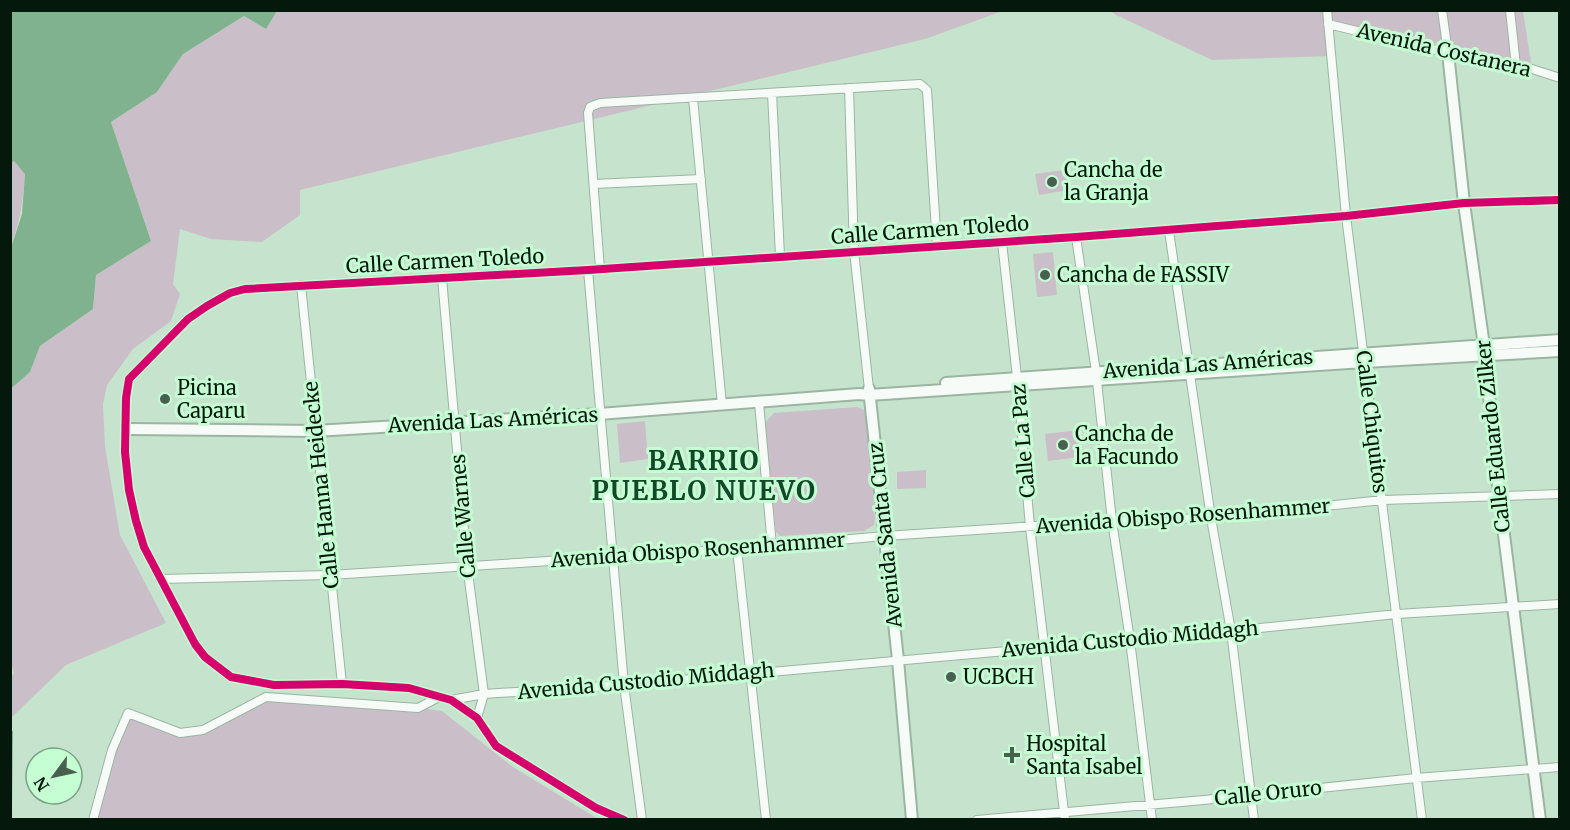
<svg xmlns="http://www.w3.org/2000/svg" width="1570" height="830" font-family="Merriweather,serif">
<rect width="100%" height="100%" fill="#c6e4cd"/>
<path fill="#cabfc9" d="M277,11H1003L925,39L300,190V215L262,242L211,239L180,229L173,284L180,294L171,321L133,349L107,385L103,404L105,447L120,535L166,623L66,665L11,718V677L14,673L10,659L11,386L13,387L30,372L40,346L93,309L96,275L151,241L111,122L157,92L183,54L244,16L266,29Z
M1110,11H1523L1532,69L1329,24L1332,56L1212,60L1116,15Z
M14,161L25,173C23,204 20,220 11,248L10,163Z
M1065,170L1069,190L1039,195L1035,174Z
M1053,252L1057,295L1037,297L1033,254Z
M857,407L866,411L875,519L874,525L864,531L780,536L776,532L765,425L767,420L774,413Z
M645,421L648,459L620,463L617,424Z
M1078,430L1081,457L1048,461L1045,434Z
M926,470V488L897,489V472Z
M266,697L397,705L442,711L513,767L598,819L93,820L128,713L180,733L203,730Z"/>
<path fill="#81b28f" d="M10,11H277L266,29L244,16L183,54L157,92L111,122L151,241L96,275L93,309L40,346L30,372L13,387L10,386L11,248L22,214L25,174L14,161L11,163Z
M11,731H13L12,812H10Z"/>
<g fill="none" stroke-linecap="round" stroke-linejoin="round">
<g stroke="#9cb4a2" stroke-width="10">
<path id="street" d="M1327,10L1346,216L1422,820
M1442,10L1448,53
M1510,10L1516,66
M1328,24L1448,53L1532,69L1560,78
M849,88L854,251L869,389
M772,93L780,256
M693,98L722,405
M594,184L701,179
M1169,231L1211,518L1231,631L1254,820
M1076,237L1096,372L1112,521L1130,640L1152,820
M1002,242L1017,377L1030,527L1065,820
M600,269L588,113L590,107L600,103L920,84L927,90L937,246
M588,270L624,685L642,820
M442,278L467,565L484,694L477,718
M301,285L342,684
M759,403L772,546
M737,549L766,820
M160,579L330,575L737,549L885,536L1112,521L1211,518L1383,500L1560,494
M451,700L484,694L624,685L1231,631L1397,614L1560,604
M93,820L112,750L128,713L180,733L203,730L266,697L418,708L439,697
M624,820L596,808L496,746L477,718L451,700L409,688L342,684L274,685L231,677L205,657L195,644L144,547L136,521L129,490L125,452L126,398L129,379L188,319L207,306L230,293L245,289L588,270L1076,237L1346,216L1464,203L1560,200
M977,820L1204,800L1416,778L1560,767"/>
</g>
<g stroke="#9cb4a2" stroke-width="14">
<path id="secondary" d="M1448,53L1464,203L1484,346L1499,495L1540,820
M946,383L1560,340
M869,389L898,660L912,820
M127,429L315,431L599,414L859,394L869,395L1364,362L1560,351"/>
</g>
<use href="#street" stroke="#f6fbf8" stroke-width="8"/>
<use href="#secondary" stroke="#f6fbf8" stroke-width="10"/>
<g stroke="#c6fed4" stroke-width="11">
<path id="cycleway" d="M624,820L596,808L496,746L477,718L451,700L409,688L342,684L274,685L231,677L205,657L195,644L144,547L136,521L129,490L125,452L126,398L129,379L188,319L207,306L230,293L245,289L588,270L1076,237L1346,216L1464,203L1560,200"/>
</g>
<use href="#cycleway" stroke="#d6006c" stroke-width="8"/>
</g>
<g fill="#48604f" stroke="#c6fed4" stroke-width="2">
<circle cx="1052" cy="182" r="6"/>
<circle cx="1045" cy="275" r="6"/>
<circle cx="165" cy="399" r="6"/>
<circle cx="1063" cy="445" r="6"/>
<circle cx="951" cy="677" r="6"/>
<path d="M1009 746h6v6h6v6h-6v6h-6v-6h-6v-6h6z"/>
</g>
<g text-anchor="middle" stroke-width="6" stroke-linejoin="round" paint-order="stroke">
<g font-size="20" fill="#04190b" stroke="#c6fed4">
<text transform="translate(1444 50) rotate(13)" y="7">Avenida Costanera</text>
<text transform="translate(930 230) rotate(-4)" y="7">Calle Carmen Toledo</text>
<text transform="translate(445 261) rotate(-3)" y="7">Calle Carmen Toledo</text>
<text transform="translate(1208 364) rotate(-4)" y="7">Avenida Las Américas</text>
<text transform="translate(493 420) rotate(-3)" y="7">Avenida Las Américas</text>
<text transform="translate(1372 422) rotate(83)" y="7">Calle Chiquitos</text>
<text transform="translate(1493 436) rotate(-96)" y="7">Calle Eduardo Zilker</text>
<text transform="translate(1023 441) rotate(-95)" y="7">Calle La Paz</text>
<text transform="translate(321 485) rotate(-96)" y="7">Calle Hanna Heidecke</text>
<text transform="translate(463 516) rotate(-95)" y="7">Calle Warnes</text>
<text transform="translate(1183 516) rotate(-4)" y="7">Avenida Obispo Rosenhammer</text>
<text transform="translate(885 535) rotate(-96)" y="7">Avenida Santa Cruz</text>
<text transform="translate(698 550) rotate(-4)" y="7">Avenida Obispo Rosenhammer</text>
<text transform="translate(1130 639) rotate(-5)" y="7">Avenida Custodio Middagh</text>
<text transform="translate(646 681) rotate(-5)" y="7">Avenida Custodio Middagh</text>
<text transform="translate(1268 793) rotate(-6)" y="7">Calle Oruro</text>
</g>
<g font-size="20" fill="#04190b" stroke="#c6fed4" text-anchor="start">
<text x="1064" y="177">Cancha de<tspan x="1064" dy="23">la Granja</tspan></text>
<text x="1057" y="282">Cancha de FASSIV</text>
<text x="177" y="395">Picina<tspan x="177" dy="23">Caparu</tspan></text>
<text x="1075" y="441">Cancha de<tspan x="1075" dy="23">la Facundo</tspan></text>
<text x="963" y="684">UCBCH</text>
<text x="1026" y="751">Hospital<tspan x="1026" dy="23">Santa Isabel</tspan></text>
</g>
<g font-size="26" font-weight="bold" letter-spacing="1.5" fill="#114827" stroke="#c6fed4">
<text x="704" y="470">BARRIO<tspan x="704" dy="30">PUEBLO NUEVO</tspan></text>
</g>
</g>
<rect width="1570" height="830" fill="none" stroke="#04190b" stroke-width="24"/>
<g transform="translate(54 776) rotate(237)"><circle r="28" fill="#c6fed4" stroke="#78a284" stroke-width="1.5"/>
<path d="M0-4.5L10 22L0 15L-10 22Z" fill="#48604f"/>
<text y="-9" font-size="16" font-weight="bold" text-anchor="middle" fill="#04190b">N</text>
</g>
</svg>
